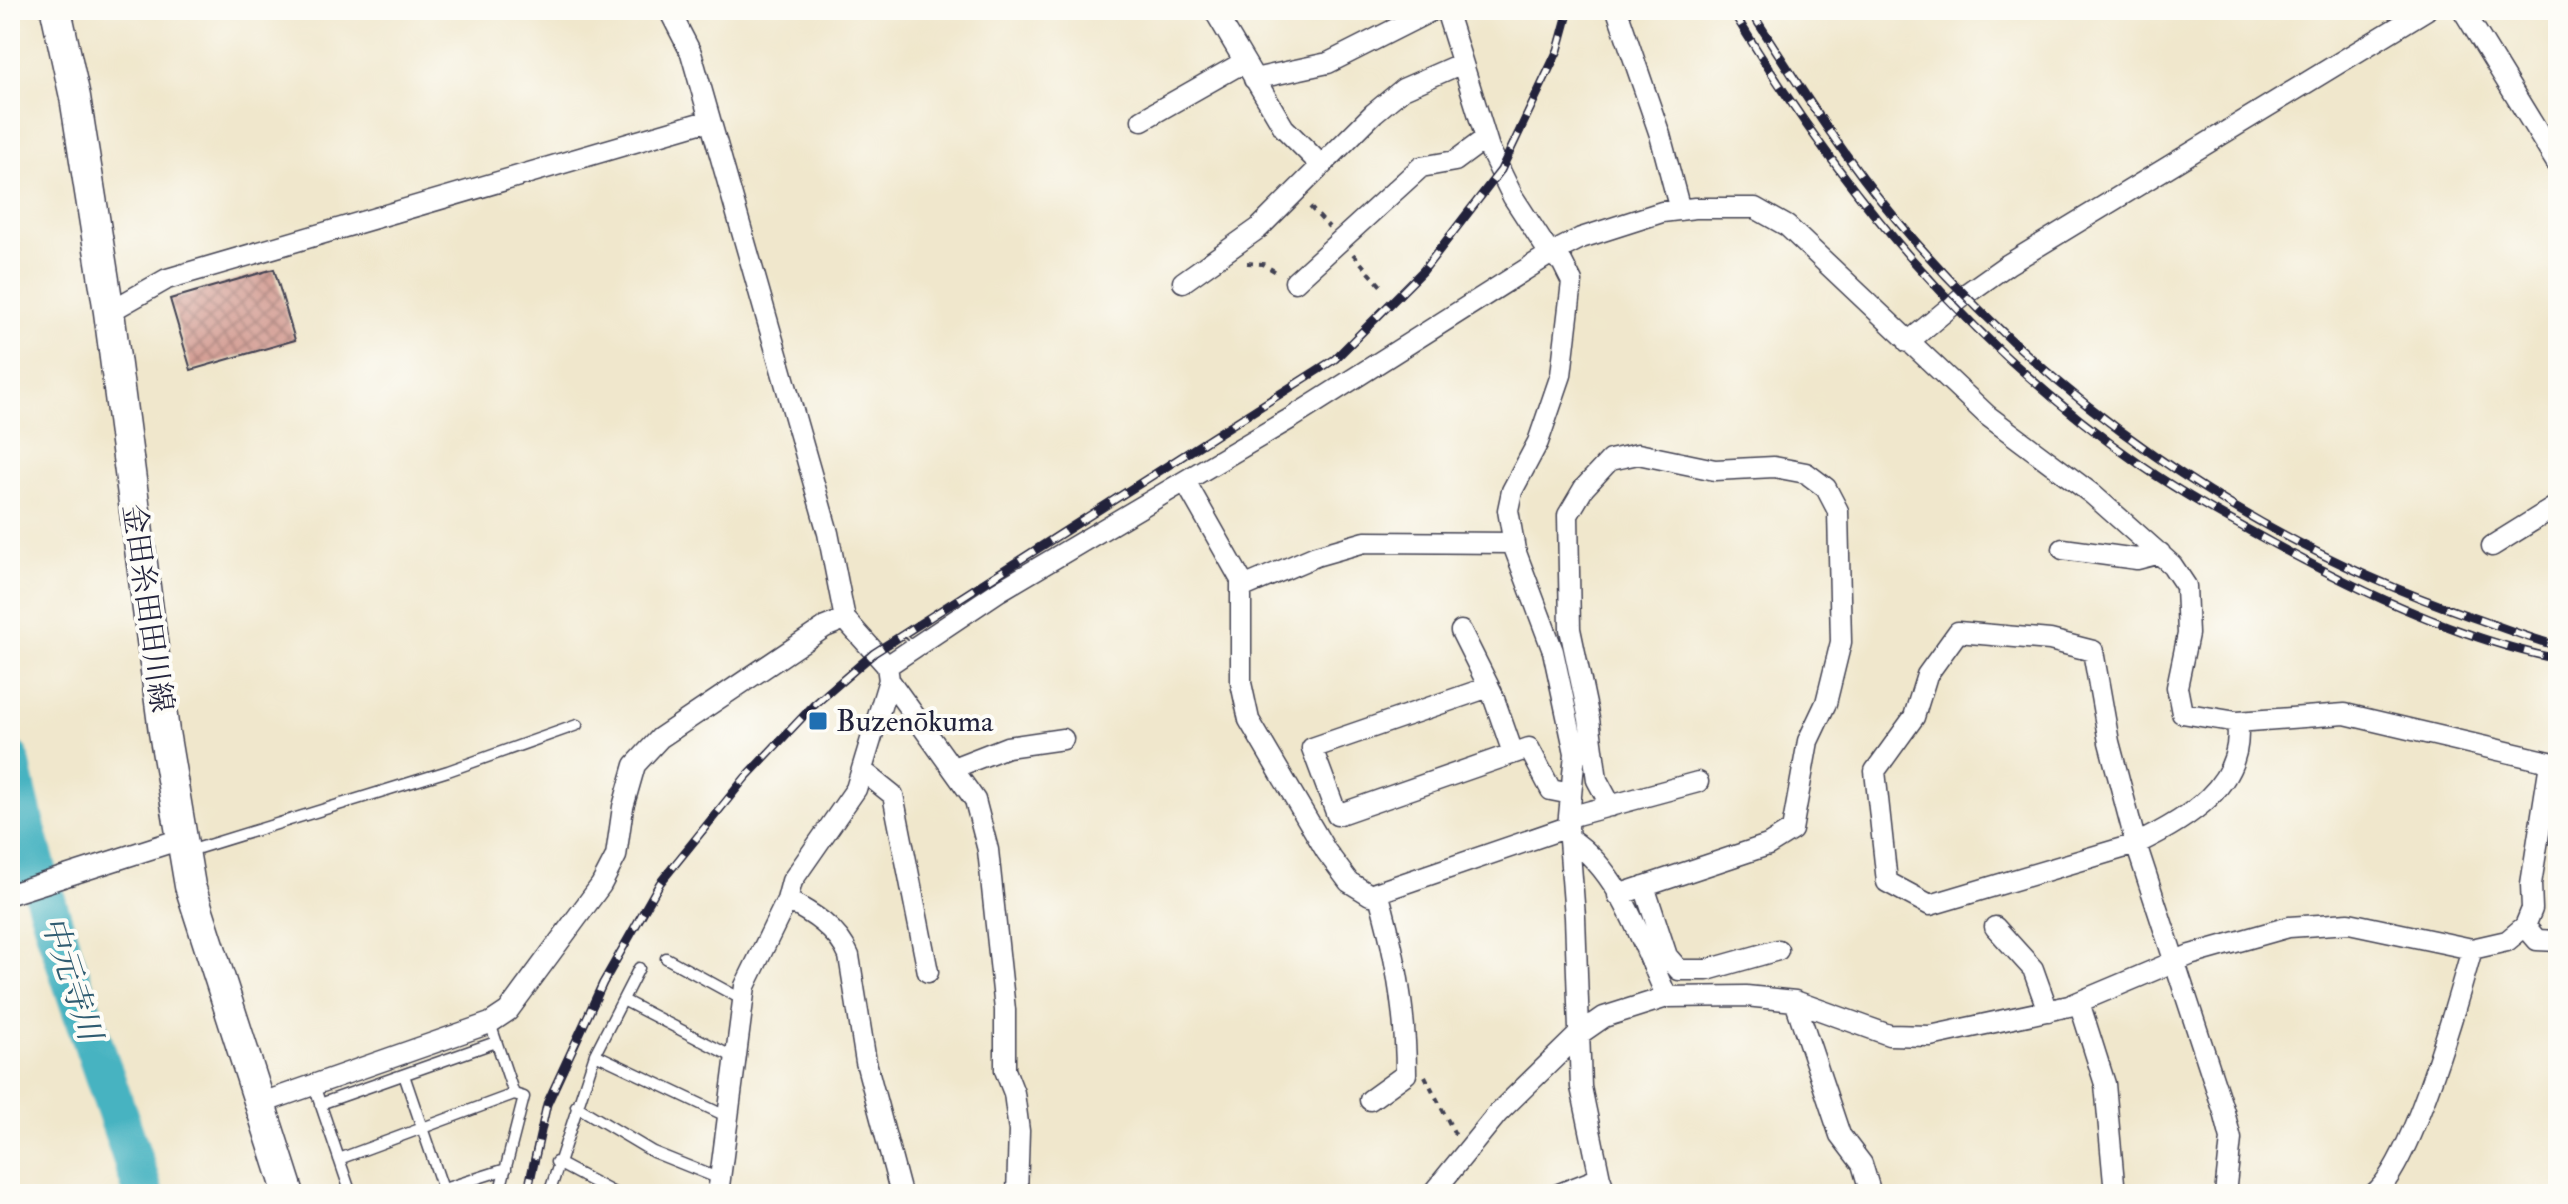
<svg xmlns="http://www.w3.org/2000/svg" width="2568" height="1204" font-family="'IM FELL Double Pica','Noto Serif JP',serif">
<defs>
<pattern id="building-cross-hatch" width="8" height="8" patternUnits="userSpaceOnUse" patternTransform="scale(2)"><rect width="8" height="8" fill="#d49f95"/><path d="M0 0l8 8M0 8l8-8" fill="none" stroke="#ac817b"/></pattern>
</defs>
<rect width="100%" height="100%" fill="#fdfcf7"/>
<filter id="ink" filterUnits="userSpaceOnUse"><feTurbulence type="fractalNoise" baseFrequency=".0125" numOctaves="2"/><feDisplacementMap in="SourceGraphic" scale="16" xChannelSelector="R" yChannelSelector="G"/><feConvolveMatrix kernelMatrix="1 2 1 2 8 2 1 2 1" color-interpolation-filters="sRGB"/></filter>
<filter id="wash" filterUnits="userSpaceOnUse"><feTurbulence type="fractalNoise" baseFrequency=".006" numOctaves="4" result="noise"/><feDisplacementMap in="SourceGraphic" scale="32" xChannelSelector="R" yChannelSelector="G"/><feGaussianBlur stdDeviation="1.8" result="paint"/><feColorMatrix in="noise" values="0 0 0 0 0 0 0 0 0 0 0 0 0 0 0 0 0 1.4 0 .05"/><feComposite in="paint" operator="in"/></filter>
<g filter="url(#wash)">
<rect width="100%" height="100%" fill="#f0e7cc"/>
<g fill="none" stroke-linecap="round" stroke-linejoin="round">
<path stroke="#46b3c1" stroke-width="40" d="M10,760C40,908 98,1050 144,1194"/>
</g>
<g id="blocks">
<path fill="url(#building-cross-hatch)" d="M274,269L295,340L191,370L170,299Z"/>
</g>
</g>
<g filter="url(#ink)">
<use href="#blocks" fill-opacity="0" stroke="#414051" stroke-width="2"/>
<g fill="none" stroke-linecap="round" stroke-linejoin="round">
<g stroke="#414051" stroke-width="13">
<path id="lane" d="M186,852L448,771L577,725
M666,958L743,1000
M623,1000L735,1058
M490,1023L514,1094L524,1097L499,1194
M595,1054L728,1117
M404,1075L443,1189
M314,1085L351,1194
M320,1104L496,1042
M576,1106L653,1152L720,1179
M339,1159L514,1094
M556,1162L616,1194
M428,1194L506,1169
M549,1194L595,1054L639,968"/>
</g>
<g stroke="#414051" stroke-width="23">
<path id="street" d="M669,10L691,53L828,533L845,619L887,666L889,680L856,789L792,881L787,900L745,986L718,1194
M1214,10L1284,128L1321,165
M1446,10L1489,148L1513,197L1550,254L1562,262L1572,282L1561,375L1538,442L1512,491L1508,510L1515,550L1553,651L1575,753L1568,827L1575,917L1581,1087L1600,1178L1606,1194
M1617,10L1660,135L1680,210
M2463,10L2558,165
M1254,79L1328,63L1433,10
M1142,120L1244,62
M1183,282L1259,228L1374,113L1403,89L1460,64
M1295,282L1421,167L1455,161L1486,138
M109,312L167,279L710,120
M1908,342L1966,294L2007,265L2426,10
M1185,481L1241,580V683L1249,720L1326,851L1349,882L1370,895L1568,827
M2492,546L2558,505
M2063,549L2137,559L2160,553
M1241,588L1316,556L1365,542L1514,543
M1461,631L1492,693L1513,753
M1958,632L2050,640L2093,651L2109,742L2136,844L1930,905L1887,882L1875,771L1914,717L1927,675Z
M887,666L999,591L1293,417L1550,254L1581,238L1662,212L1695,208H1755L1787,226L1988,416L2092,494L2172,565L2186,586L2188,634L2177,687L2182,713L2237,722L2345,714L2558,764
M889,680L975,800L988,850L1005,1010V1070L1014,1093L1019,1131L1017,1194
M1489,687L1312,748L1337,815L1529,748L1551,790L1571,794
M953,768L1007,747L1063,739
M863,771L893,795L928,972
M1611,806L1597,780L1589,719L1570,629L1568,515L1584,488L1610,460L1638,454L1715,470L1774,467L1806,473L1826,488L1838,511L1841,642L1826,703L1808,741L1792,830L1768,845L1618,895
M1569,817L1698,782
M1570,839C1621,872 1642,944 1667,997
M1644,886L1667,956L1679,970H1707L1778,950
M10,894L181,839
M787,900C812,913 838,929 849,956L866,1062L901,1194
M2525,926L2537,940L2558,941
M1995,927L2033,969L2048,1011
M1795,1001L1840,1135L1862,1164L1871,1194
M2079,1002L2105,1084L2115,1194
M1370,1100L1406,1074C1406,1013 1395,951 1378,892
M259,1104L490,1023L508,1011L601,885L616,856L623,807L635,765L660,738L825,627L845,619
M1432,1194L1498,1113L1578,1035L1604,1017L1667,997L1746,996L1795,1001L1889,1035L1930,1036L2069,1006L2190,955L2289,927L2349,923L2472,949L2507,941L2525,926L2532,909L2531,884L2550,763
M1559,1194L1600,1178
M2225,1194L2231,1139L2224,1112L2136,844C2186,820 2246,785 2237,722
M2374,1194C2412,1163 2457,1003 2472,949"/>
</g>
<g stroke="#414051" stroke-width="33">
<path id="secondary" d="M56,10L75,97L109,312L164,732L190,886L289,1194"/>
</g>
<path stroke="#414051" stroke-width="4" stroke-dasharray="6 6" stroke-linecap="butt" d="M1310,207L1329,227
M1353,254L1381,286
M1247,263L1263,264L1276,272
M1425,1076L1456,1136"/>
<use href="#lane" stroke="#fff" stroke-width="10"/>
<use href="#street" stroke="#fff" stroke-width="20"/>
<use href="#secondary" stroke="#fff" stroke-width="30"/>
<g stroke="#22223b" stroke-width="9">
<path id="rail" d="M1732,10C1841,190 1968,345 2142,466C2190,499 2243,527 2294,555C2374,598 2469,641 2558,659
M1750,10C1796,81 1841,154 1896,219C2046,398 2245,538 2466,615C2496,625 2527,638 2558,646
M527,1194L547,1104L603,983L660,883L745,778L813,706L874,653L1335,359L1423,271L1501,170L1558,50L1569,10"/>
</g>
<use href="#rail" stroke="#fdfcf7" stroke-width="6" stroke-dasharray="18" stroke-linecap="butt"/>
</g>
</g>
<rect fill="#1f6fb2" stroke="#fdfcf7" stroke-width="3" x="808" y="711" width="20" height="20" rx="4"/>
<g text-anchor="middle" stroke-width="8" stroke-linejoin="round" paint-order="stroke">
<g font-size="30" fill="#22223b" stroke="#fdfcf7">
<text transform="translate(148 608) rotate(82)" y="10">金田糸田田川線</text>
</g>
<g font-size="30" fill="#22223b" stroke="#fdfcf7" text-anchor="start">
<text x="836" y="731">Buzenōkuma</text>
</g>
<g font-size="32" font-style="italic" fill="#305c71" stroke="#fdfcf7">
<text transform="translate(72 978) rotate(72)" y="11">中元寺川</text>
</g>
</g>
<rect width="2568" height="1204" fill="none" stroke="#fdfcf7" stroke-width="40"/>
</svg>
